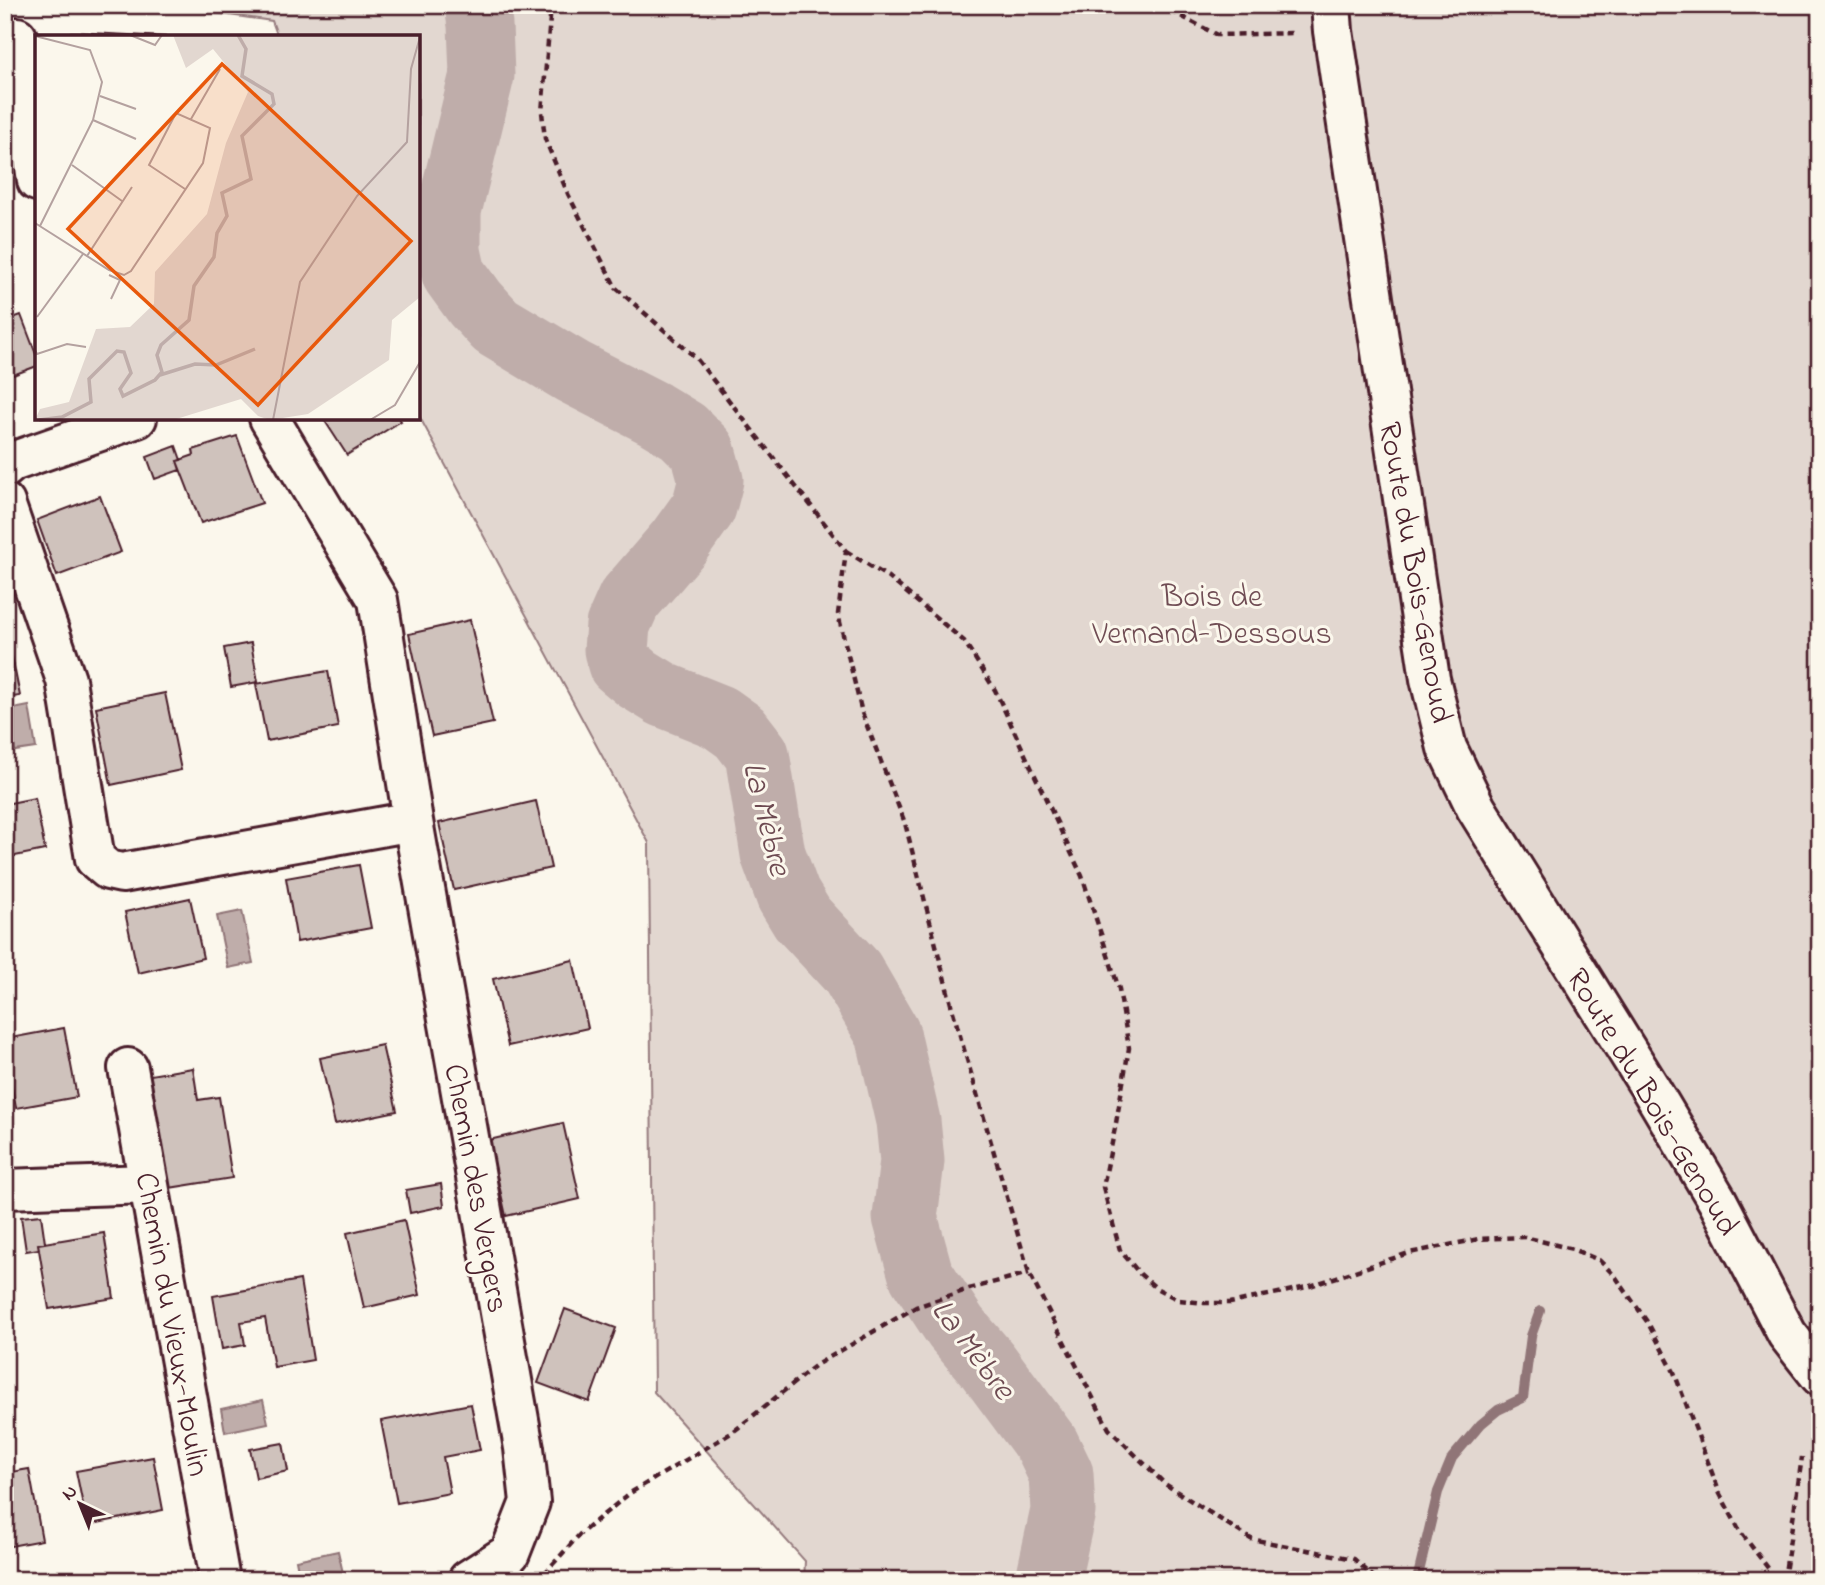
<svg xmlns="http://www.w3.org/2000/svg" width="1825" height="1585" font-family="'Indie Flower',sans-serif">
<rect width="100%" height="100%" fill="#fbf7ec"/>
<filter id="ink" filterUnits="userSpaceOnUse"><feTurbulence type="fractalNoise" baseFrequency=".0143" numOctaves="2"/><feDisplacementMap in="SourceGraphic" scale="14" xChannelSelector="R" yChannelSelector="G"/><feConvolveMatrix kernelMatrix="1 2 1 2 8 2 1 2 1" color-interpolation-filters="sRGB"/></filter>
<g filter="url(#ink)">
<path fill="#e2d7d0" stroke="#967b7e" stroke-width="2" d="M158,5H1820V1580H804L805,1561L654,1392L649,843L418,414V37H278L272,21Z"/>
<path fill="#bfadaa" stroke="#907477" stroke-width="2" d="M29,706L36,748L15,751L8,710Z
M242,911L253,963L228,968L217,916Z
M263,1400L268,1423L225,1432L221,1409Z
M338,1551L343,1573L313,1580H300L296,1560Z"/>
<g fill="none" stroke-linecap="round" stroke-linejoin="round">
<path stroke="#907477" stroke-width="10" d="M1417,1580L1438,1492L1452,1458L1481,1424L1498,1410L1523,1398L1531,1336L1540,1311"/>
<path stroke="#bfadaa" stroke-width="65" d="M477,5L480,25L482,75L449,211V251L454,274L475,303L496,326L573,372L653,413L683,431L703,451L711,480L704,507L679,542L629,600L618,625L616,650L620,664L638,679L664,695L719,717L740,732L757,754L773,854L788,895L802,918L852,972L888,1034L908,1121L912,1161L905,1217L921,1275L956,1328L987,1364L1047,1445L1061,1474L1063,1511L1048,1580"/>
</g>
<path fill="#cfc2bc" stroke="#4a1f2b" stroke-width="2" d="M71,32L167,37H70Z
M21,315L37,357V366L5,378V321Z
M323,418H399L401,421L347,455Z
M237,436L262,503L201,523L177,461L194,455L193,450Z
M176,446L181,460L177,461L180,470L155,479L147,457Z
M100,496L121,552L57,576L37,520Z
M470,620L493,723L432,736L409,634Z
M5,621L20,696L5,698Z
M251,643L258,682L231,687L224,648Z
M328,671L338,727L267,741L256,684Z
M165,693L181,770L111,785L96,707Z
M35,798L45,850L5,858V804Z
M536,801L551,868L454,890L439,823Z
M359,865L371,928L297,942L286,878Z
M190,898L203,958L138,973L125,912Z
M573,960L588,1028L508,1046L493,979Z
M64,1028L77,1097L16,1108L5,1052V1039Z
M382,1045L397,1111L335,1124L320,1058Z
M193,1068L198,1100L219,1097L232,1178L163,1189L144,1076Z
M563,1123L580,1199L506,1216L489,1140Z
M441,1184L444,1206L410,1213L406,1190Z
M41,1215L45,1243L38,1244L39,1249L26,1251L21,1217Z
M404,1220L420,1295L364,1308L347,1233Z
M104,1233L114,1298L49,1309L38,1244Z
M300,1280L313,1360L274,1367L265,1318L241,1322L245,1345L222,1349L213,1296Z
M565,1309L616,1328L589,1402L538,1383Z
M471,1404L480,1450L443,1457L450,1493L397,1503L381,1421Z
M283,1443L288,1471L256,1478L250,1449Z
M153,1457L163,1510L87,1525L76,1471Z
M29,1469L42,1540L5,1547V1473Z"/>
<g fill="none" stroke-linecap="round" stroke-linejoin="round">
<g stroke="#4a1f2b" stroke-width="44">
<path id="minor" d="M1331,5L1333,31L1430,679L1447,748L1476,808L1649,1086L1717,1200L1787,1334L1820,1376
M17,37L37,181
M269,418L378,600L413,821L524,1448L530,1502L510,1553L468,1580
M5,468L12,462L137,418
M5,503L66,680L95,859L108,870L122,873L413,821
M128,1068L220,1580
M5,1189L148,1184"/>
</g>
<path stroke="#4a1f2b" stroke-width="4.5" stroke-dasharray="7 5" stroke-linecap="butt" d="M547,5L550,18L542,112L545,139L568,194L616,288L696,358L846,551L838,614L862,713L905,823L952,1008L1029,1273L1109,1429L1165,1484L1251,1539L1354,1559L1377,1580
M1160,5L1217,35L1295,33
M846,551L888,577L964,641L995,690L1082,876L1119,989L1129,1048L1116,1123L1103,1187L1120,1250L1140,1274L1156,1288L1179,1300L1204,1303H1230L1307,1287L1409,1253L1479,1239L1525,1237L1572,1249L1599,1260L1615,1276L1648,1323L1674,1372L1720,1494L1740,1531L1777,1580
M544,1574L581,1533L630,1493L733,1432L816,1365L916,1307L969,1289L1029,1273
M1784,1580L1802,1457"/>
<use href="#minor" stroke="#fbf7ec" stroke-width="38"/>
</g>
</g>
<g text-anchor="middle" stroke-width="6" stroke-linejoin="round" paint-order="stroke">
<g font-size="32" fill="#4a1f2b" stroke="#fbf7ec">
<text transform="translate(1417 572) rotate(80)" y="11">Route du Bois-Genoud</text>
<text transform="translate(1654 1101) rotate(59)" y="11">Route du Bois-Genoud</text>
<text transform="translate(478 1188) rotate(80)" y="11">Chemin des Vergers</text>
<text transform="translate(174 1324) rotate(80)" y="11">Chemin du Vieux-Moulin</text>
</g>
<g font-size="32" fill="#704d54" stroke="#fbf7ec">
<text x="1212" y="606">Bois de<tspan x="1212" dy="37">Vernand-Dessous</tspan></text>
</g>
<g font-size="33" font-style="italic" fill="#6d4a51" stroke="#fbf7ec">
<text transform="translate(769 818) rotate(76)" y="12">La Mèbre</text>
<text transform="translate(975 1348) rotate(53)" y="12">La Mèbre</text>
</g>
</g>
<g transform="translate(35 35)">
<rect width="385" height="385" fill="#fbf7ec"/>
<path d="M138,0H385V262L357,285L354,325L273,379L235,385L223,381L206,364L138,385H0L5,374L34,367L61,294L95,292L119,269L120,237L172,179L191,108L213,57L178,14L151,33Z" fill="#e2d7d0"/>
<path fill="none" stroke="#bfadaa" stroke-width="3.5" d="M125,340L160,329L181,330L220,314M4,385L27,382L56,367L54,344L82,316L89,317L96,338L85,354L88,361L120,345L127,337L122,320L126,310L154,285L159,251L179,222L182,198L192,181L187,158L216,144L207,101L239,69L237,59L207,41L211,14L203,0"/>
<path fill="none" stroke="#b4a19f" stroke-width="2" d="M95,0L120,10L127,0M0,1L55,15L67,47L58,85L5,191M65,61L101,74M156,84L185,34M58,85L101,104M37,130L87,166M0,188L74,235L89,240L96,236L168,128L175,93L141,78L114,130L150,154M52,221L97,152M74,240L85,245L76,264M2,282L48,219M0,315L2,319L32,309L51,312M238,385L265,247L322,161L372,107L376,34L385,2M335,385L360,370L385,327"/>
<path fill="#e8590c" fill-opacity="0.15" stroke="#e8590c" stroke-width="3.5" d="M187,29L376,206L223,370L33,194Z"/>
<rect width="385" height="385" fill="none" stroke="#4a1f2b" stroke-width="3.5"/>
</g>
<rect width="1825" height="1585" fill="none" stroke="#fbf7ec" stroke-width="28"/>
<rect x="14" y="14" width="1797" height="1557" fill="none" stroke="#4a1f2b" stroke-width="2.5" filter="url(#ink)"/>
<g transform="translate(80 1504) rotate(317)" stroke="#fbf7ec" stroke-width="5" paint-order="stroke">
<path d="M0-5L12 26L0 18L-12 26Z" fill="#4a1f2b"/>
<text y="-10" font-size="19" font-weight="bold" text-anchor="middle" fill="#4a1f2b">N</text>
</g>
</svg>
